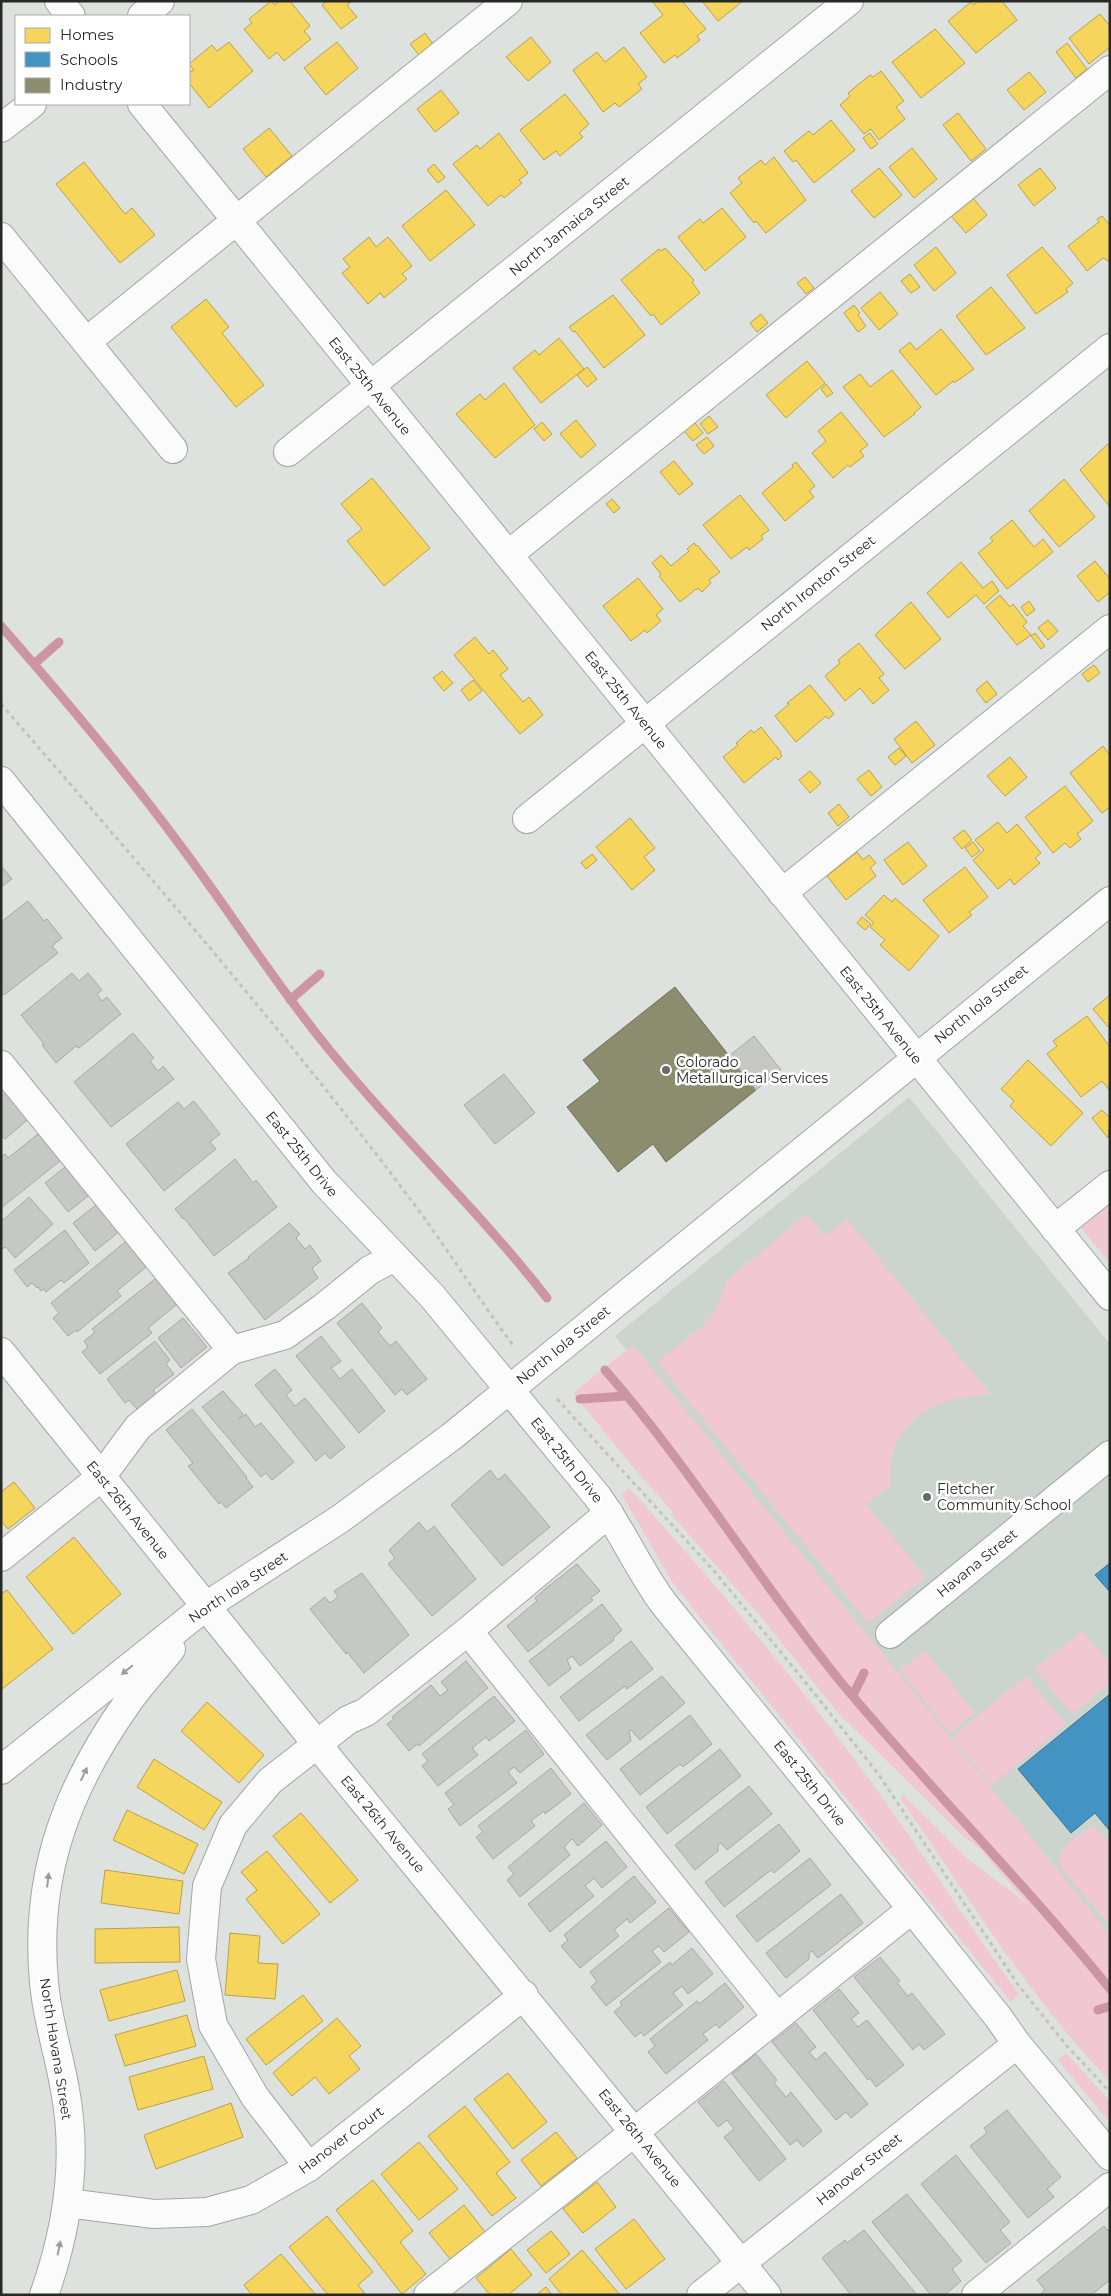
<svg xmlns="http://www.w3.org/2000/svg" width="1111" height="2296" font-family="Montserrat,sans-serif">
<rect width="100%" height="100%" fill="#dee2df"/>
<path fill="#ccd5cd" d="M909,1097L1110,1344V1949L615,1336Z"/>
<path fill="#f0c7d2" d="M1110,1186V1263L1072,1217Z
M807,1214L825,1236L847,1219L990,1394C933,1397 886,1421 891,1485L866,1504L925,1577L868,1623L657,1362L702,1327L712,1315L721,1299L726,1281Z
M633,1345L1110,1935V2081C1028,1997 967,1894 900,1798L903,1795L969,1860L1029,1905L979,1848L964,1837L839,1714L761,1617L671,1514L673,1512L632,1466L573,1393Z
M629,1488C716,1584 798,1682 874,1786C924,1855 969,1926 1019,1994L1011,2002L694,1610L671,1580L622,1495Z
M1082,1631L1110,1663V1683L1072,1714L1035,1669Z
M925,1650L975,1713L950,1733L900,1670Z
M1026,1676L1066,1724L992,1785L952,1737Z
M1094,1825L1110,1844V1926L1060,1866C1055,1847 1081,1835 1094,1825Z
M1066,2053L1110,2101V2123L1058,2060Z"/>
<path fill="#f6d55c" stroke="#b8a14c" d="M271,1L275,5L279,1H290L310,26L304,31L311,39L284,61L277,52L269,59L244,29L252,23L249,19Z
M327,1H352L347,5L357,17L341,29L322,5Z
M652,1H682L706,29L697,36L700,40L677,58L675,55L664,63L640,33L663,15Z
M702,1H743L718,21Z
M978,1H1002L1017,20L976,53L948,21L971,2L974,5Z
M1100,14L1110,26V47L1089,64L1069,38Z
M935,29L965,63L921,98L892,62Z
M425,33L433,44L419,55L410,44Z
M531,37L551,62L528,81L506,57Z
M229,42L253,71L209,108L189,83V73L194,70L189,64L212,45L217,51Z
M337,42L358,68L326,95L304,68Z
M1067,43L1087,69L1076,78L1056,52Z
M624,47L647,77L638,84L642,89L619,107L615,103L603,112L573,70L597,52L605,62Z
M881,71L904,101L896,107L905,119L879,140L871,129L864,134L840,105L850,96L848,93L870,75L873,77Z
M1029,72L1046,92L1024,110L1007,90Z
M441,90L459,113L435,132L417,109Z
M565,94L589,124L579,133L583,137L560,156L556,151L544,160L520,130Z
M958,113L986,149L971,161L943,125Z
M831,120L855,150L814,183L796,160L793,162L784,151L809,131L813,135Z
M269,128L292,156L266,177L243,149Z
M499,133L528,173L519,180L522,183L504,198L501,195L488,206L453,164L477,145L480,149Z
M870,133L878,144L871,149L863,138Z
M912,148L937,179L914,198L889,167Z
M774,157L806,200L766,233L756,221L754,223L730,193L742,183L738,178L761,160L765,165Z
M84,162L125,214L132,208L155,235L120,263L56,184Z
M434,164L445,177L438,183L427,170Z
M879,168L902,195L874,218L851,191Z
M1040,168L1056,188L1034,206L1018,185Z
M446,190L475,225L430,261L402,226Z
M973,198L987,215L966,233L951,216Z
M722,208L746,237L705,271L678,237L700,219L703,223Z
M1102,216L1110,225V262L1103,258L1087,271L1068,246L1099,222L1097,219Z
M369,237L376,247L388,237L412,266L402,274L407,279L384,298L380,293L368,304L342,273L350,267L343,259Z
M936,247L956,273L934,291L914,265Z
M1042,247L1073,283L1066,289L1068,292L1036,314L1007,275Z
M665,248L694,280L692,282L700,293L661,325L653,314L651,316L621,280L659,249L661,251Z
M910,274L920,287L911,293L901,281Z
M805,277L814,288L806,294L797,283Z
M991,287L1025,328L986,355L956,316Z
M880,292L898,314L879,330L861,308Z
M613,295L645,335L604,368L575,331L573,332L569,327Z
M206,299L229,327L222,333L264,385L236,407L171,327Z
M854,305L860,313L858,315L866,326L858,332L844,313Z
M761,314L768,323L757,332L750,323Z
M941,329L974,369L954,383L953,381L936,395L899,351L910,342L916,350Z
M559,338L584,369L541,403L513,368L535,350L539,355Z
M807,361L825,383L786,418L766,395Z
M587,367L597,379L587,387L577,375Z
M892,370L921,407L914,413L915,414L884,437L843,387L860,374L870,387Z
M504,383L535,425L495,458L456,414L480,394L485,400Z
M826,384L833,393L827,397L821,389Z
M841,412L868,445L860,451L864,456L850,467L848,465L833,478L812,453L826,441L818,431Z
M709,416L718,427L708,434L700,424Z
M576,420L596,445L581,458L560,434Z
M542,422L552,434L544,441L534,429Z
M695,423L703,433L693,441L684,431Z
M707,437L714,446L704,454L696,445Z
M1110,442V507L1080,470Z
M674,461L693,484L679,495L660,472Z
M796,462L815,486L809,491L814,497L785,521L762,493L793,467L792,465Z
M372,478L430,548L384,586L347,541L362,529L341,504Z
M1064,479L1095,517L1059,547L1029,511Z
M740,495L769,530L761,536L763,539L749,550L747,547L731,559L703,525Z
M612,499L620,508L614,513L606,504Z
M1012,520L1034,547L1043,539L1053,552L1007,589L978,553L993,541L990,538Z
M694,543L696,546L697,545L720,572L709,580L711,583L702,592L699,589H696L680,602L659,576L661,574L652,563L661,555L671,566L689,551L687,549Z
M1095,561L1110,579V592L1098,602L1077,576Z
M961,562L983,588L992,581L999,591L984,604L976,595L948,618L927,593Z
M638,578L663,609L656,615L661,621L647,633L645,630L631,641L603,606Z
M1000,595L1010,607L1013,604L1027,622L1023,626L1031,635L1017,645L986,607Z
M1029,601L1035,610L1027,616L1021,607Z
M911,602L941,639L905,669L875,635Z
M1048,620L1058,631L1048,640L1038,628Z
M1035,633L1045,646L1041,649L1031,636Z
M475,637L489,654L493,650L508,669L500,675L523,702L529,697L543,715L520,734L454,655Z
M859,643L884,674L879,678L889,690L873,704L860,688L845,701L825,676L840,663L838,660Z
M1094,665L1100,673L1088,682L1082,674Z
M442,671L453,683L444,691L433,678Z
M473,680L482,691L469,701L461,690Z
M987,681L997,694L986,703L976,690Z
M810,685L834,714L828,719L826,716L796,742L775,716L789,704L787,703Z
M916,721L935,745L912,763L894,739Z
M761,727L781,752L780,753L782,756L778,760L776,757L744,783L723,757L738,745L736,743L751,730L754,733Z
M1103,746L1110,755V807L1102,813L1070,773Z
M899,748L906,756L895,765L888,757Z
M1010,757L1027,777L1005,796L987,776Z
M869,770L882,787L871,796L857,779Z
M810,771L821,783L810,793L799,780Z
M1065,786L1093,821L1077,834L1081,839L1070,848L1065,843L1053,853L1025,817Z
M839,804L849,817L838,826L828,813Z
M630,818L655,848L644,857L655,870L632,890L596,847Z
M998,822L1007,833L1017,824L1041,853L1035,858L1040,863L1014,885L1010,879L998,889L973,860L984,850L975,840Z
M964,830L972,840L962,849L953,838Z
M908,842L927,866L903,885L884,860Z
M973,842L980,851L972,857L965,848Z
M857,852L863,860L869,855L876,863L870,868L876,876L846,900L827,876Z
M592,854L597,860L586,869L581,863Z
M965,867L988,897L969,912L972,915L949,933L923,900Z
M884,895L892,902L895,898L939,936L909,971L880,945L885,940L870,927L874,923L865,915Z
M862,917L871,924L865,930L857,923Z
M1110,995V1029L1093,1009Z
M1087,1016L1110,1047V1091L1102,1081L1081,1097L1047,1054L1057,1046L1053,1041Z
M1028,1060L1083,1113L1051,1146L1010,1106L1014,1101L1001,1089Z
M1102,1110L1110,1118L1108,1138L1092,1118Z
M14,1482L35,1508L8,1529L1,1521V1492Z
M74,1537L121,1594L73,1634L26,1577Z
M7,1590L53,1649L2,1689L1,1594Z
M207,1702L264,1755L239,1783L181,1731Z
M154,1759L222,1802L204,1830L137,1787Z
M127,1810L198,1844L184,1874L113,1840Z
M301,1813L358,1880L330,1903L273,1836Z
M267,1851L320,1914L283,1944L246,1899L257,1890L241,1872Z
M105,1870L183,1881L179,1914L101,1903Z
M179,1927L180,1962L95,1963V1929Z
M230,1933L260,1936L258,1963L278,1964L275,1999L225,1995Z
M177,1970L185,2001L109,2021L100,1990Z
M303,1995L323,2021L266,2065L246,2039Z
M187,2015L196,2046L125,2066L115,2035Z
M337,2018L361,2046L349,2056L360,2069L329,2094L315,2077L292,2096L273,2073Z
M204,2056L213,2089L138,2110L129,2077Z
M508,2073L547,2122L513,2149L474,2099Z
M231,2103L243,2137L156,2169L144,2135Z
M465,2106L510,2162L496,2173L516,2198L492,2216L428,2136Z
M556,2132L577,2158L541,2186L521,2160Z
M419,2142L458,2189L419,2220L381,2174Z
M373,2180L413,2231L400,2242L426,2274L402,2294L336,2210Z
M597,2182L616,2207L583,2233L563,2209Z
M464,2205L485,2232L450,2259L429,2233Z
M327,2216L373,2272L358,2285L366,2295H328L289,2247Z
M634,2219L665,2259L626,2289L595,2249Z
M551,2231L570,2254L546,2273L527,2250Z
M511,2249L532,2275L508,2295H490L476,2278Z
M582,2250L620,2295H562L549,2279Z
M281,2254L316,2295H252L244,2285Z
M546,2287L552,2295H536Z"/>
<path fill="#4393c3" stroke="#3b7394" d="M1110,1563V1592L1095,1575Z
M1110,1694V1831L1095,1813L1071,1833L1018,1769Z"/>
<path fill="#8c8c6e" stroke="#6e6e59" d="M675,987L756,1090L666,1162L653,1144L618,1172L567,1107L600,1081L583,1060Z"/>
<g fill="none" stroke-linecap="round" stroke-linejoin="round">
<path stroke="#cc95a6" stroke-width="9" d="M1,626C63,697 124,769 180,845C229,910 272,979 323,1042C394,1131 477,1208 547,1298
M34,664L59,642
M290,1000L320,974
M605,1370C691,1468 758,1580 840,1681C927,1786 1024,1882 1110,1989
M580,1399L627,1396
M853,1695L864,1673
M1098,2010L1110,2006"/>
</g>
<path fill="#c5c8c5" stroke="#a6a9a7" d="M3,868L12,879L1,887V869Z
M28,901L44,921L47,919L62,938L52,946L58,953L4,995L1,991V922Z
M72,973L79,981L88,973L102,990L97,994L102,1001L107,997L121,1014L79,1048L76,1046L56,1063L42,1045L44,1044L21,1015Z
M133,1033L154,1058L150,1061L158,1071L163,1066L174,1079L111,1127L74,1082Z
M754,1036L781,1070L756,1090L729,1056Z
M504,1074L535,1113L495,1144L464,1105Z
M10,1089L32,1116L5,1139L1,1134V1096Z
M194,1101L220,1134L210,1142L216,1149L164,1191L126,1144L178,1102L184,1109Z
M43,1130L65,1157L1,1208V1157L5,1154L8,1158Z
M235,1159L253,1183L256,1180L277,1207L214,1256L184,1218L183,1219L175,1209Z
M70,1163L93,1192L68,1212L45,1183Z
M29,1197L53,1224L15,1258L6,1247L1,1249V1218L3,1220Z
M101,1201L124,1228L95,1251L73,1223Z
M289,1223L300,1234L296,1238L305,1249L310,1245L321,1261L312,1268L318,1278L265,1320L228,1273L249,1258L248,1257Z
M65,1230L89,1263L64,1283L61,1280L46,1292L44,1289L41,1291L38,1287L37,1288L32,1283L27,1287L14,1270Z
M130,1238L151,1263L117,1291L121,1296L77,1332L76,1330L68,1336L53,1318L59,1313L51,1303Z
M160,1275L181,1301L148,1328L152,1333L100,1374L82,1352L88,1347L84,1341L95,1332L92,1329Z
M362,1303L382,1328L378,1332L390,1346L396,1341L427,1379L407,1395L402,1389L395,1395L337,1323Z
M183,1318L207,1347L181,1368L158,1338Z
M321,1336L341,1361L331,1368L340,1379L352,1369L385,1411L359,1433L296,1356Z
M155,1341L170,1360L166,1364L174,1374L153,1390L156,1394L137,1409L129,1400L125,1403L107,1379Z
M275,1369L292,1390L286,1395L295,1406L305,1398L345,1447L330,1459L325,1453L316,1461L255,1385Z
M223,1391L243,1414L239,1419L246,1414L255,1427L261,1423L294,1462L272,1480L266,1473L261,1477L202,1407Z
M192,1409L247,1477L246,1478L253,1487L226,1508L221,1502L219,1504L188,1466L193,1463L166,1430Z
M490,1470L498,1480L505,1474L550,1527L502,1566L451,1505Z
M419,1522L427,1532L434,1526L476,1579L432,1616L388,1564L395,1558L389,1550Z
M577,1564L600,1591L591,1598L593,1600L528,1652L507,1626L537,1601L535,1598L545,1589Z
M362,1573L409,1635L364,1673L347,1652L346,1654L310,1609L325,1597L330,1603L338,1597L334,1591Z
M602,1604L622,1630L613,1638L614,1640L580,1666L572,1656L567,1660L571,1669L549,1686L529,1661Z
M631,1641L653,1669L627,1689L625,1686L579,1721L560,1697Z
M466,1661L488,1688L419,1746L417,1744L409,1751L387,1724L394,1719L392,1717L431,1685L440,1696L448,1690L441,1682Z
M662,1676L685,1703L640,1740L631,1730L629,1731L631,1741L607,1760L586,1735Z
M494,1696L515,1721L489,1741L486,1737L472,1748L478,1755L438,1786L422,1766L428,1761L422,1754Z
M690,1715L712,1744L683,1767L680,1764L640,1795L620,1769Z
M526,1730L544,1754L520,1773L514,1767L508,1772L517,1783L460,1826L448,1809L454,1805L445,1793Z
M720,1749L741,1776L667,1834L646,1807Z
M551,1768L571,1794L545,1814L544,1811L531,1821L535,1826L493,1859L476,1837L483,1832L478,1826Z
M749,1786L772,1814L727,1850L721,1843L718,1845V1851L695,1870L675,1845Z
M584,1803L602,1825L578,1846L572,1839L564,1847L570,1855L520,1897L507,1880L514,1874L508,1867Z
M779,1824L800,1851L774,1873L771,1870L724,1907L705,1882Z
M606,1841L627,1867L602,1888L594,1878L585,1886L594,1896L550,1932L528,1904Z
M810,1858L831,1885L757,1942L736,1916Z
M634,1876L656,1902L630,1923L627,1919L614,1930L619,1936L580,1968L561,1946L568,1940L564,1935Z
M841,1894L863,1923L818,1958L812,1951L809,1953V1959L786,1978L766,1953Z
M669,1908L689,1932L664,1952L659,1946L652,1951L661,1962L606,2006L591,1987L597,1981L590,1972Z
M692,1948L713,1974L688,1994L682,1986L673,1993L683,2005L644,2036L641,2032L635,2037L614,2012L622,2005L620,2002L670,1962L672,1965Z
M880,1957L900,1981L897,1983L908,1996L912,1993L945,2034L924,2050L919,2044L913,2050L854,1977Z
M725,1983L744,2007L719,2028L716,2024L703,2034L708,2040L666,2074L648,2052L655,2046L650,2039L697,2001L699,2004Z
M839,1989L859,2013L851,2019L858,2027L867,2020L904,2065L876,2087L870,2078L868,2080L813,2010Z
M796,2023L816,2047L809,2052L816,2060L825,2052L868,2104L851,2118L846,2112L836,2120L772,2042Z
M756,2054L777,2080L774,2083L786,2097L791,2092L822,2131L803,2147L797,2140L790,2145L732,2074Z
M724,2081L786,2159L759,2181L724,2137L734,2129L727,2120L718,2127L698,2102Z
M1007,2110L1061,2177L1047,2189L1054,2197L1028,2218L970,2146L987,2133L984,2128Z
M956,2155L1010,2222L1000,2230L1011,2243L986,2263L921,2184Z
M907,2194L962,2261L952,2269L961,2281L945,2295H931L872,2222Z
M1104,2226L1110,2232V2280L1091,2295H1039L1045,2290L1037,2280Z
M864,2230L917,2295H851L822,2258L845,2240L847,2243Z"/>
<g fill="none" stroke-linecap="round" stroke-linejoin="round">
<g stroke="#a3a6a4" stroke-width="30">
<path id="minor" d="M59,1L71,16
M142,16L160,1
M142,104L1110,1296
M1,128L32,104
M1,237L173,449
M86,342L508,1
M288,452L849,1
M508,555L1110,70
M1,781L324,1182L432,1296L597,1496C622,1530 638,1569 664,1604L912,1909L998,2017L1017,2044L1110,2156
M527,819L1110,348
M782,893L1110,629
M1,1065L232,1350
M1055,1229L1110,1185
M1,1352L316,1743L767,2295
M1,1557L101,1477L138,1427L232,1350L285,1335L324,1307L370,1270L395,1257
M468,1631L777,2017
M890,1634L1110,1455
M1,1770L206,1606L340,1519L451,1437L1110,901
M309,2167L255,2097L213,2025L201,1959L207,1886L233,1825L270,1781L348,1720L366,1712L468,1631L609,1513
M67,2203L154,2214L207,2212L251,2200L309,2167L524,1995
M44,2295C67,2230 78,2158 65,2090C59,2054 47,2019 44,1982C34,1875 67,1788 128,1702C141,1683 157,1667 171,1649
M428,2295L602,2158L912,1909
M701,2295L1017,2044
M976,2295L1110,2187"/>
</g>
<path stroke="#c2c2c2" stroke-width="3" stroke-dasharray="4 4" stroke-linecap="butt" d="M1,704C139,864 278,1023 405,1192C444,1243 477,1297 515,1348
M557,1399L715,1572L806,1683L879,1775L1019,1986L1067,2046L1110,2092"/>
<use href="#minor" stroke="#fafbfa" stroke-width="28"/>
</g>
<defs><path id="oneway-solid" d="M-6-.8H1V-3.2L6.5 0L1 3.2V.8H-6Z" transform="scale(1.25)"/></defs>
<g fill="#9b9c9b">
<use href="#oneway-solid" transform="translate(127 1670) rotate(141)"/>
<use href="#oneway-solid" transform="translate(84 1774) rotate(-65)"/>
<use href="#oneway-solid" transform="translate(48 1880) rotate(-83)"/>
<use href="#oneway-solid" transform="translate(59 2248) rotate(-79)"/>
</g>
<g fill="#676a67" stroke="#fff" stroke-width="2">
<circle cx="666" cy="1070" r="5"/>
<circle cx="927" cy="1497" r="5"/>
</g>
<g text-anchor="middle" stroke-width="5" stroke-linejoin="round" paint-order="stroke">
<g font-size="14" fill="#272927" stroke="#fff">
<text transform="translate(569 226) rotate(-39)" y="5">North Jamaica Street</text>
<text transform="translate(370 386) rotate(51)" y="5">East 25th Avenue</text>
<text transform="translate(818 583) rotate(-39)" y="5">North Ironton Street</text>
<text transform="translate(626 700) rotate(51)" y="5">East 25th Avenue</text>
<text transform="translate(981 1004) rotate(-39)" y="5">North Iola Street</text>
<text transform="translate(881 1015) rotate(51)" y="5">East 25th Avenue</text>
<text transform="translate(302 1154) rotate(51)" y="5">East 25th Drive</text>
<text transform="translate(563 1345) rotate(-39)" y="5">North Iola Street</text>
<text transform="translate(567 1460) rotate(51)" y="5">East 25th Drive</text>
<text transform="translate(128 1510) rotate(51)" y="5">East 26th Avenue</text>
<text transform="translate(977 1563) rotate(-39)" y="5">Havana Street</text>
<text transform="translate(238 1587) rotate(-34)" y="5">North Iola Street</text>
<text transform="translate(810 1783) rotate(51)" y="5">East 25th Drive</text>
<text transform="translate(383 1824) rotate(50)" y="5">East 26th Avenue</text>
<text transform="translate(56 2049) rotate(81)" y="5">North Havana Street</text>
<text transform="translate(640 2138) rotate(51)" y="5">East 26th Avenue</text>
<text transform="translate(341 2140) rotate(-37)" y="5">Hanover Court</text>
<text transform="translate(859 2169) rotate(-39)" y="5">Hanover Street</text>
</g>
<g font-size="14" fill="#272927" stroke="#fff" text-anchor="start">
<text x="676" y="1067">Colorado<tspan x="676" dy="16">Metallurgical Services</tspan></text>
<text x="937" y="1494">Fletcher<tspan x="937" dy="16">Community School</tspan></text>
</g>
</g>
<rect width="1111" height="2296" fill="none" stroke="#272927" stroke-width="5"/>
<rect x="15" y="15" width="175" height="90" fill="#ffffff" stroke="#a9a9a9"/>
<rect x="25" y="28" width="25" height="15" fill="#f6d55c" stroke="#a9a9a9"/>
<text x="60" y="40" font-size="15" fill="#272927">Homes</text>
<rect x="25" y="52" width="25" height="15" fill="#4393c3" stroke="#a9a9a9"/>
<text x="60" y="65" font-size="15" fill="#272927">Schools</text>
<rect x="25" y="78" width="25" height="15" fill="#8c8c6e" stroke="#a9a9a9"/>
<text x="60" y="90" font-size="15" fill="#272927">Industry</text>
</svg>
